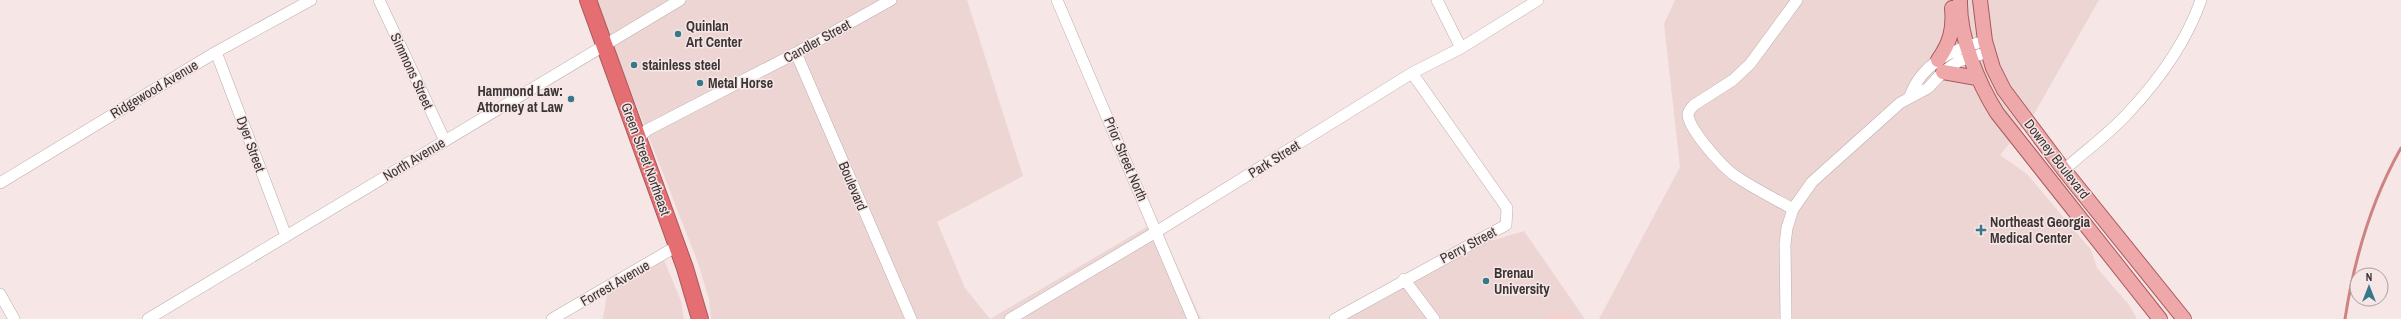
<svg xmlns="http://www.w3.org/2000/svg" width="2401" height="319" font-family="'Archivo Narrow',sans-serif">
<rect width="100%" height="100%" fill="#f6e6e6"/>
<path fill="#edd5d4" d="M594,0H967L1023,176L937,222L965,288L990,319L1157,221L1201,319H711L709,299L698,263L611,40Z
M1675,0H2099L2034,114L2000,155L2027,174L2091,250L2097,268L2129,305L2137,319H1599L1680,167L1664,24Z
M1524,231L1585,319H1344L1484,243Z
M664,260L681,301L684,319H603L607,293Z"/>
<path fill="#fbcecc" d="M1550,315H1571L1574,319H1547Z"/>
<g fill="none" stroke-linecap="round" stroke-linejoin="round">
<path stroke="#cc8382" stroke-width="3" d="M2345,319C2354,260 2371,201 2401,148"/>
<g stroke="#bbadac" stroke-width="12">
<path id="minor" d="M379,0L445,141
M1057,0L1193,319
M1437,0L1461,48
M216,52L286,236
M796,53L911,319
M1910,96C1922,63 1953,49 1985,41
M639,138L647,130L796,53L891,0
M2064,170C2085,151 2109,134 2128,113C2159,80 2186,43 2201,0
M0,183L216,52L311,0
M1793,209C1775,199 1755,189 1737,177C1724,169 1690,131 1688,115C1688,111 1691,108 1694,105L1733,80L1750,64L1797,0
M1404,279L1434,319
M0,294L14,319
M148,319L680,0
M552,319L677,246
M1010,319L1156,232L1412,73L1461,48L1538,0
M1335,319L1506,225L1507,208L1412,73
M1786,319L1785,244L1787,228L1793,209L1812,182L1900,103L1928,88L1943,72L1959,61L1988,52"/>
</g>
<g stroke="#a95a5d" stroke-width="16">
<path id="major" d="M1960,0C1959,37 1978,83 1997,113L2160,319
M1980,0L1985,41L1993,68L2004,90L2064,170L2184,319
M1938,60C1950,43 1954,29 1952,8
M1943,72L1977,78"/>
</g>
<g stroke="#a95a5d" stroke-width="18">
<path id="highway" d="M588,0L685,268L700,319"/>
</g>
<use href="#minor" stroke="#fff" stroke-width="11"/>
<use href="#major" stroke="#efa8aa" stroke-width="14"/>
<use href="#highway" stroke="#e46e72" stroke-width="16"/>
</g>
<g fill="#38788b" stroke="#f6e6e6" stroke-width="1.5">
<circle cx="678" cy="34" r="4"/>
<circle cx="634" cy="65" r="4"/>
<circle cx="700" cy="83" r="4"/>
<circle cx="571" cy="99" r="4"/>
<path d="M1979 224h4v4h4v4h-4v4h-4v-4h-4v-4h4z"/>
<circle cx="1486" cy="281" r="4"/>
</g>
<g text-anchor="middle" stroke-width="3" stroke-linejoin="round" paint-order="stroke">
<g font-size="14" font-weight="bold" fill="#3b3535" stroke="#f6e6e6" text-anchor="start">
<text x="686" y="31">Quinlan<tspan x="686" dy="16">Art Center</tspan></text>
<text x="642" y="70">stainless steel</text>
<text x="708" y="88">Metal Horse</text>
<text x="563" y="96" text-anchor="end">Hammond Law:<tspan x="563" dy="16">Attorney at Law</tspan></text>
<text x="1990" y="227">Northeast Georgia<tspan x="1990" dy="16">Medical Center</tspan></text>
<text x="1494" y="278">Brenau<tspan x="1494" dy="16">University</tspan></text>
</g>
<g font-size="14" fill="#3b3535" stroke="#f6e6e6">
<text transform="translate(817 41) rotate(-29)" y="5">Candler Street</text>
<text transform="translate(412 71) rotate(65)" y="5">Simmons Street</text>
<text transform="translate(154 89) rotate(-31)" y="5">Ridgewood Avenue</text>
<text transform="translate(251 144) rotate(70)" y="5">Dyer Street</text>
<text transform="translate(414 159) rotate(-31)" y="5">North Avenue</text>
<text transform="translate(646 159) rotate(70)" y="5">Green Street Northeast</text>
<text transform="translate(1126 159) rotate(67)" y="5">Prior Street North</text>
<text transform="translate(1274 159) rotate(-32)" y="5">Park Street</text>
<text transform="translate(2057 159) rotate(52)" y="5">Downey Boulevard</text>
<text transform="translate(853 186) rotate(67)" y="5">Boulevard</text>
<text transform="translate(1468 245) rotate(-28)" y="5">Perry Street</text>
<text transform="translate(615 283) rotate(-30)" y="5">Forrest Avenue</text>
</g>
</g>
<g transform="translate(2369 287)"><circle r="19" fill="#f6e6e6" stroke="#ab9f9f"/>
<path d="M0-3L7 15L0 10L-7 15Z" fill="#38788b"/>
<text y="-6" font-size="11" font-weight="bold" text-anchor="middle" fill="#3b3535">N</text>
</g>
</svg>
